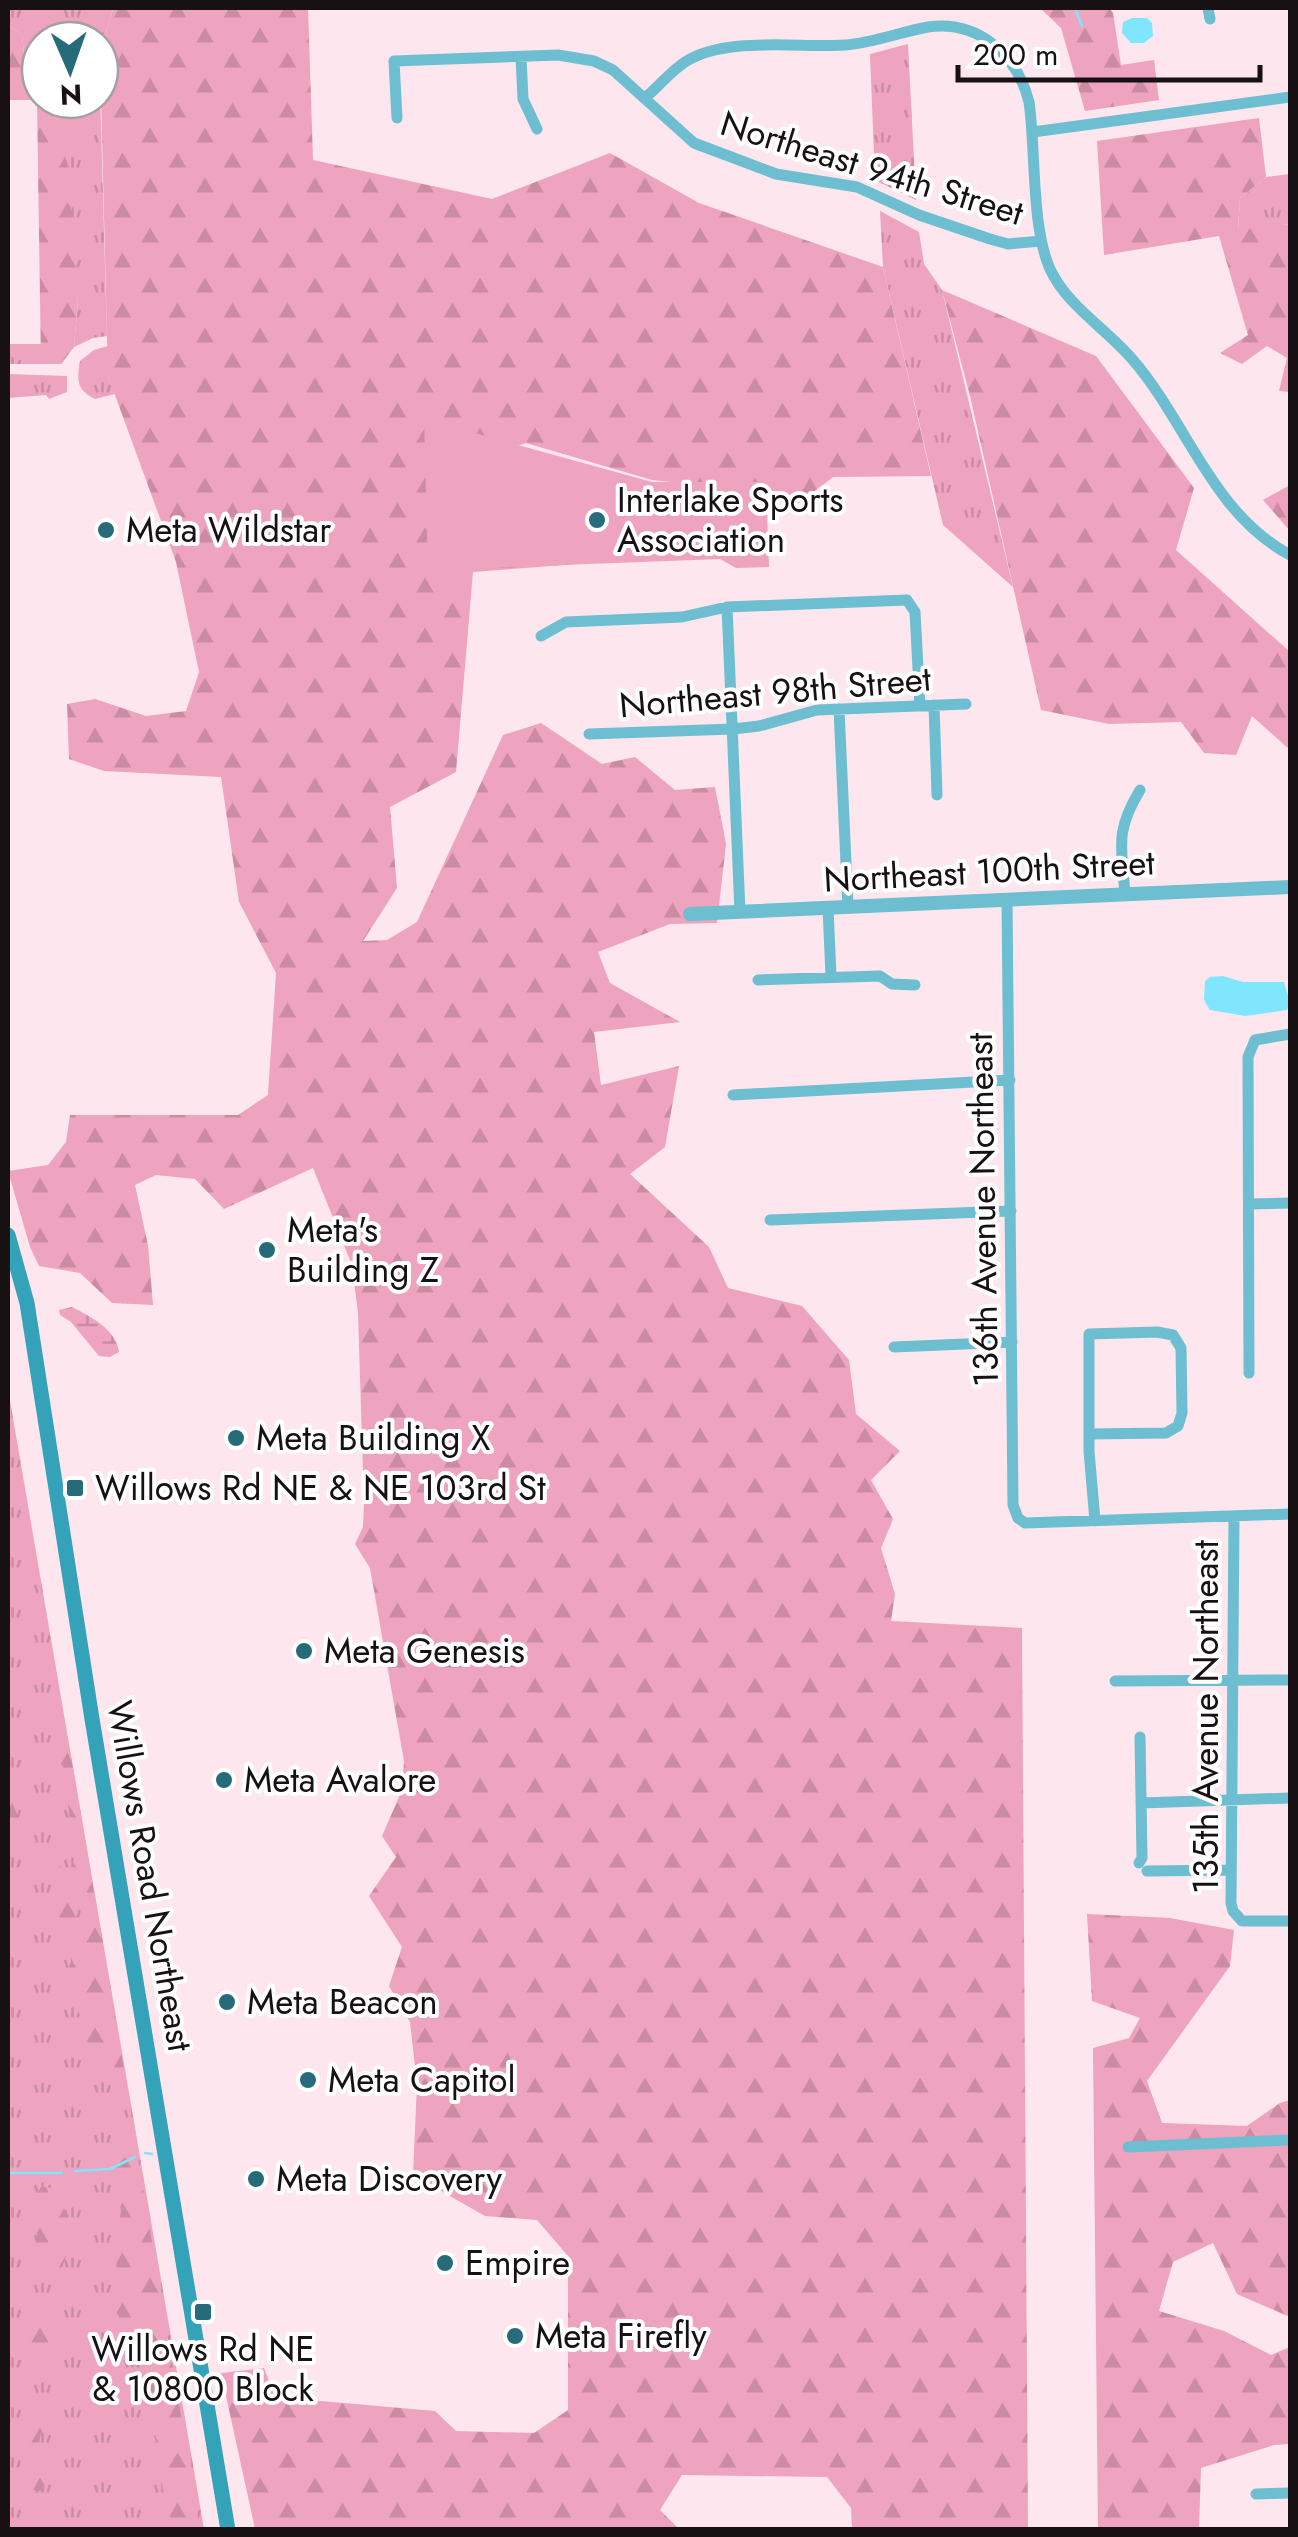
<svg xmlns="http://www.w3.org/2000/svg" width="1298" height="2537" font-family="Jost,sans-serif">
<defs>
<pattern id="grass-tufts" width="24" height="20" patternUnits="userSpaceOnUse" patternTransform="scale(2.5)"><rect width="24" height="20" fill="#eea3bf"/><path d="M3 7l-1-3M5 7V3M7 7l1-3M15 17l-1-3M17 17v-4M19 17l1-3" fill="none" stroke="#cb8ba3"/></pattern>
<pattern id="forest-firs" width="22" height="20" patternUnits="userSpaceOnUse" patternTransform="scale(2.5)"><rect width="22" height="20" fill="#eea3bf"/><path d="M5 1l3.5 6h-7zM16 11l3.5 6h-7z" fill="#cb8ba3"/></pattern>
<pattern id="wetland-marsh" width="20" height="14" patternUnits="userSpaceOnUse" patternTransform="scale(2.5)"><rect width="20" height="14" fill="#eea3bf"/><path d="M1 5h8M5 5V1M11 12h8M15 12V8" fill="none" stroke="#cb8ba3"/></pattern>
</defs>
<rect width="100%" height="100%" fill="#fde6ee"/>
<path fill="url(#grass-tufts)" d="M8,8H113L100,55V40H40V90L25,64L22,35L8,25Z
M908,44L916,200L875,180L870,54Z
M100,92L107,336L93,338L74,347L78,301L56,118L46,100H100Z
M1290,174V224L1238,231L1240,198L1266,177Z
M880,211L919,232L924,264L942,290L1013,587L943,525L883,267Z
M8,344H41V364H8Z
M108,346V376L115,394L95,399C76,389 77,381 80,361L94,350Z
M8,374L67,376V392L49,399L46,395L8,398Z
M8,1389L204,2529H8Z"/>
<path fill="url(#forest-firs)" d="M113,8H308L313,160L492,199L610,153L699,203L883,267L931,476L833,477L799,503L746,490L652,480L526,443L475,459L697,555L473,572L456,772L390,807L397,888L363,941L387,940L417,922L503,735L541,723L602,764L635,757L675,790L715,787L726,844L717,923L670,924L598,952L610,983L680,1022L594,1032L601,1085L679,1066L665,1147L630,1174L709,1247L728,1288L802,1306L849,1360L856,1414L900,1451L871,1480L893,1519L881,1548L895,1594L891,1621L1022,1628L1028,2529H852L851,2508L827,2477L682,2475L660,2510L679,2529H255L221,2373L264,2368L275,2397L435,2411L456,2431L534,2433L568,2410V2256L537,2220L485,2216L413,2175L417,2084L410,2022L389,1986L402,1947L369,1896L396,1857L382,1836L402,1790L404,1761L370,1568L355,1544L363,1527L364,1503L358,1313L352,1265L313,1168L224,1209L195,1179L156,1175L135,1185L148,1245L153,1305L112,1303L80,1273L39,1266L30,1247L8,1171L48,1165L66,1142L70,1115H238L268,1095L276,973L239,902L221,777L104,771L69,759L67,704L95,699L146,716L186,711L199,672L176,562L108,376L100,55Z
M1040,8H1109L1113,13L1121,65L1154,60L1159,100L1085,111L1061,28Z
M8,25L22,35L25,64L40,90V100H46L56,118L69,172L78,301L74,347L61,364H41L37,100H8Z
M1259,118L1266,177L1240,198L1238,230L1290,224V392L1279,391L1287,358L1267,346L1242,364L1220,353L1248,335L1219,236L1104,255L1097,141Z
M942,290L1096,356L1194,488L1176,550L1290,652V750L1252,716L1236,755L1204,753L1181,722L1109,724L1041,710L970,396Z
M1290,485V531L1263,500Z
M56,1745L67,1748L73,1768L127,2088L115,2094L89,2047L67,1972L84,1926L74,1883L73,1846L67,1794L61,1788L63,1766L57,1760Z
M8,1773L13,1805L38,1862L53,1859C70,1872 81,1911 73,1931L56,1913L62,1901L57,1885L31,1860L20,1832L8,1815Z
M1087,1914L1170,1918L1234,1930L1230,1966L1147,2081L1162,2123L1247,2126L1280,2103L1290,2100V2317L1237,2294L1213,2243L1173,2262L1159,2311L1224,2331L1271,2355L1290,2347V2444L1274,2445L1201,2468L1199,2529H1098L1093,2048L1129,2038L1140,2018L1092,2001Z
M136,2147L200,2529H175L165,2503L149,2391L151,2374L144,2355L116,2312L118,2283L115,2250L121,2211L115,2167Z
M42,2186L56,2189C68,2210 73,2245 62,2267L45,2275L36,2272C36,2260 39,2247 37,2237C35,2220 31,2200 42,2186Z
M43,2302L56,2328L68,2334L67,2343L41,2354L25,2337C29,2322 28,2310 43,2302Z
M40,2409L47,2420L41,2433L36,2461L45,2470L44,2491L32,2490C29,2471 17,2461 13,2441L31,2415Z"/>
<path fill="url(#wetland-marsh)" d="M72,1307C91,1317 116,1329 119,1352L110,1357L99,1356L71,1322L60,1315L59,1310Z"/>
<path fill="#eea3bf" d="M424,419L652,482H766L769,567L736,568L720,559L428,570Z"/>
<path fill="#80e6fd" d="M1132,18H1147L1152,23L1153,36L1144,43H1131L1122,33L1123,22Z
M1223,976L1243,982H1284L1290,1003L1287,1010L1245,1016L1210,1010L1204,1000L1205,981L1210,977Z"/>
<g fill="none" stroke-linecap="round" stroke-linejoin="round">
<path stroke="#80e6fd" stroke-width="2.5" d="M1075,8L1082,26
M145,2153L152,2154
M75,2171L110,2169L135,2157
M8,2173H62"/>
<path stroke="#6dbed0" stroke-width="11" d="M1208,8L1210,19
M521,57L523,99L537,129
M645,98C659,86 670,72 685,62C725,36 798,48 845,45C873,43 900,32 928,27C979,20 1017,55 1029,102C1036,150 1031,226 1050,269C1067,306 1107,329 1133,360C1188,424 1212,513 1290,555
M397,118L394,61L558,55L594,61L613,70L694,143L776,174L857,187L919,215L990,239L1008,244L1041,241
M1033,132L1290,97
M727,607L740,912
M541,636L566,622L682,617L727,607L907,600L915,612L920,706
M934,705L937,795
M839,709L848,907
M589,734L733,729L759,726L817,710L966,704
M1125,895C1122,847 1114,833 1140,790
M1007,900L1013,1505L1018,1518L1025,1523L1290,1514
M828,908L831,976
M758,980L880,976L892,984L915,985
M733,1095L1010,1080
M1249,1204L1290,1203
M770,1220L1011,1211
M894,1347L1012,1342
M1249,1373L1248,1057L1255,1040L1290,1034
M1089,1434L1166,1433L1178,1426L1182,1413L1181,1348L1173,1335L1157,1332L1089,1334V1451L1095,1521
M1234,1516L1231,1903L1233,1911L1242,1921H1290
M1115,1681L1290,1680
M1141,1803L1290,1798
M1139,1863L1142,1858L1140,1737
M1147,1871L1231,1870
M1128,2147L1290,2140
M1256,2494L1290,2493"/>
<path stroke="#6dbed0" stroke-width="14" d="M690,914L1290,887"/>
<path stroke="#34a2b8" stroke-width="15" d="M8,1235L27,1303L92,1719L228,2530"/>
</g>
<g fill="#256b7a" stroke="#fff" stroke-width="4">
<circle cx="597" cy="520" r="10"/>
<circle cx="106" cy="530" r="10"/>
<circle cx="267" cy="1250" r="10"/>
<circle cx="236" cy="1438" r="10"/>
<rect x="65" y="1478" width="20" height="20" rx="5"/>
<circle cx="304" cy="1651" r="10"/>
<circle cx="224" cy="1780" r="10"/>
<circle cx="227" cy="2002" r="10"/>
<circle cx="308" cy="2080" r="10"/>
<circle cx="256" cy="2179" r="10"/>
<circle cx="445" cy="2263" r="10"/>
<rect x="193" y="2302" width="20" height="20" rx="5"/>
<circle cx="515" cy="2336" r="10"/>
</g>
<g text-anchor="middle" stroke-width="8" stroke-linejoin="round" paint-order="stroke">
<g font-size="35" fill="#181114" stroke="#fff">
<text transform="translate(872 168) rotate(17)" y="12">Northeast 94th Street</text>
<text transform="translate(775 692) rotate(-5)" y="12">Northeast 98th Street</text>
<text transform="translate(989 871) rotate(-3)" y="12">Northeast 100th Street</text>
<text transform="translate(983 1210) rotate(-91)" y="12">136th Avenue Northeast</text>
<text transform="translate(1206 1717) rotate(-90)" y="12">135th Avenue Northeast</text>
<text transform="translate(150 1876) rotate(80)" y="12">Willows Road Northeast</text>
</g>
<g font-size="35" fill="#181114" stroke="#fff" text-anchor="start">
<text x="617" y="512">Interlake Sports<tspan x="617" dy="40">Association</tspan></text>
<text x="126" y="542">Meta Wildstar</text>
<text x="287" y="1242">Meta's<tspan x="287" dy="40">Building Z</tspan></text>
<text x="256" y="1450">Meta Building X</text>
<text x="95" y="1500">Willows Rd NE &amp; NE 103rd St</text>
<text x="324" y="1663">Meta Genesis</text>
<text x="244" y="1792">Meta Avalore</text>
<text x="247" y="2014">Meta Beacon</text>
<text x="328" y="2092">Meta Capitol</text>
<text x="276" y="2191">Meta Discovery</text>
<text x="465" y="2275">Empire</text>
<text x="535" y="2348">Meta Firefly</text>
<text x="203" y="2361" text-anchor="middle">Willows Rd NE<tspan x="203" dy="40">&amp; 10800 Block</tspan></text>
</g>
</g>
<rect width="1298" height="2537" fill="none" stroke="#181114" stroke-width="20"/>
<g transform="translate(70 70) rotate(178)"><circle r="48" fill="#ffffff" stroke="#a3a0a1" stroke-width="2.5"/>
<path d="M0-8L18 38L0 25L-18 38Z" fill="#256b7a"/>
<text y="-15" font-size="28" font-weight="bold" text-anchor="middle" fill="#181114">N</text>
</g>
<path d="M958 65v15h302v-15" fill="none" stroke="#181114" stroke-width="5"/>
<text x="973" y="65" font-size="30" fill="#181114" stroke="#ffffff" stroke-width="8" paint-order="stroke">200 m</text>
</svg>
